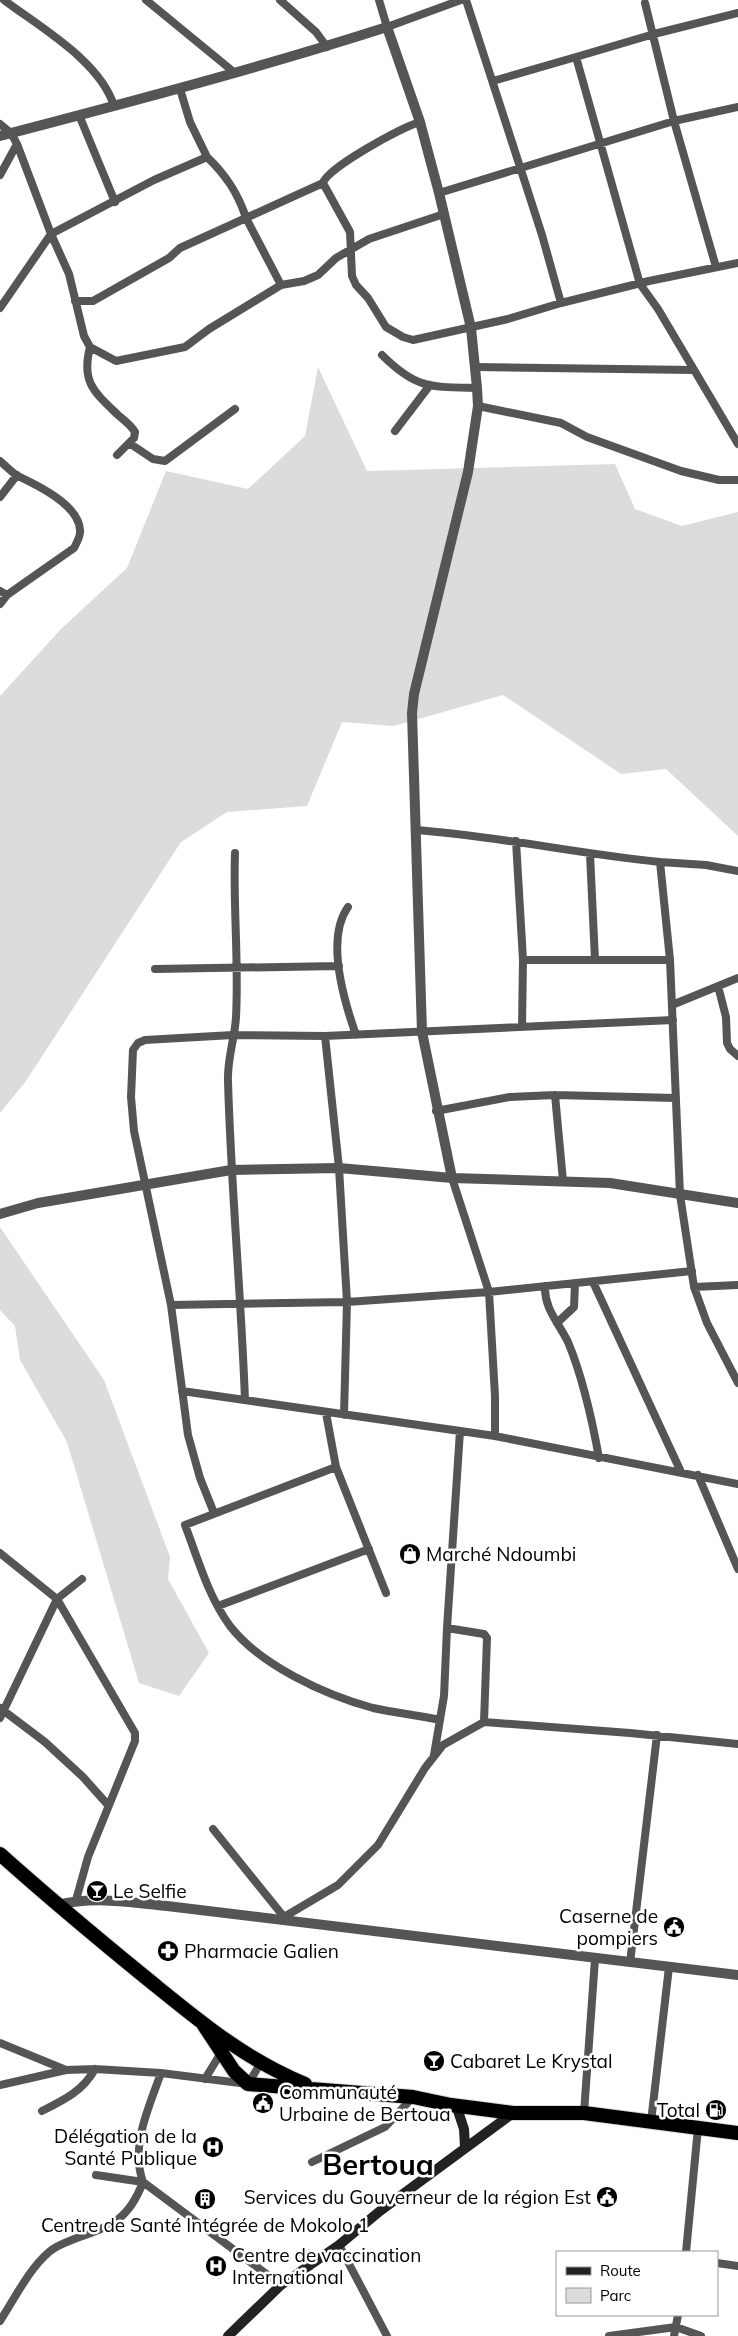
<svg xmlns="http://www.w3.org/2000/svg" width="738" height="2336" font-family="Mulish,sans-serif">
<rect width="100%" height="100%" fill="#fff"/>
<path fill="#dcdcdc" d="M318,367L367,471L615,464L635,509L682,526L738,512V836L666,769L621,774L503,695L394,726L342,722L307,806L227,812L181,842L26,1081L0,1113V696L61,629L127,568L166,471L248,489L305,436Z
M0,1227L104,1380L170,1557L168,1579L209,1653L179,1696L139,1683L67,1442L20,1360L15,1326L0,1310Z"/>
<g fill="none" stroke-linecap="round" stroke-linejoin="round">
<g stroke="#dbdbdb" stroke-width="16">
<path id="trunk" d="M0,1854C47,1896 96,1937 145,1977C197,2019 242,2058 305,2084
M203,2024L234,2071L248,2084L413,2097L451,2105L513,2113H584L738,2133"/>
</g>
<path stroke="#555" stroke-width="8" d="M4,0C41,28 100,61 114,106
M146,0L235,73
M280,0L316,32L327,47
M379,0L387,27L461,0
M466,0L542,235L561,303
M645,3L674,121L716,267
M738,13L654,34L576,57L640,284L658,309L738,444
M493,81L576,57
M79,115L115,202
M420,122C402,127 327,168 323,183L350,232L352,276L356,285L368,298L386,327L403,337L413,340L508,319L561,303L649,281L738,263
M0,124L11,133L17,144L0,175
M17,144L51,234L69,274L84,336L90,347L116,361L185,347L209,329L281,285L304,281L318,275L336,258L369,239L444,214
M439,193L674,121L738,107
M281,285L246,218L323,183
M75,301H93L169,258L180,248L246,218C238,193 226,175 207,157
M0,308L51,234L154,180L207,157L190,122L180,89
M90,347C81,382 94,392 118,415C124,420 131,425 135,432L134,438L117,455
M382,355C416,389 431,387 477,388
M475,367L694,370
M478,406L561,423L587,437L681,471L719,480H738
M395,431L430,385
M129,443L153,459L165,461L235,409
M0,461C6,466 12,473 18,476C37,485 79,505 80,530C81,536 77,542 74,548L7,595L0,591
M0,497L17,475
M0,604L7,595
M416,830C498,836 578,854 660,862L670,960L680,1195L694,1287L707,1323L738,1383
M516,841L523,960
M235,853C233,908 239,962 236,1017C235,1038 227,1059 228,1081C231,1187 241,1293 245,1400
M590,854L595,960H670
M660,862L706,865L738,871
M348,907C325,939 344,1001 356,1035
M155,969L339,966
M718,986L726,1017L727,1043L730,1049L738,1056
M672,1005L738,978
M522,1027L523,960H595
M325,1036L339,1168L347,1302L344,1415
M436,1111L510,1097L555,1095
M452,1178L489,1292L495,1396V1436
M563,1181L555,1095L676,1098
M593,1282L681,1472
M545,1286C544,1309 559,1323 568,1342C583,1378 592,1419 599,1458
M694,1287L738,1285
M171,1305L347,1302L489,1292L692,1271
M557,1323L574,1307L575,1284
M182,1391L495,1436L738,1484
M326,1413L336,1467L185,1525C198,1559 208,1596 230,1626C260,1665 325,1695 373,1708C395,1713 418,1715 440,1720
M460,1431L447,1628L484,1634L487,1638L484,1722
M336,1467L386,1593
M698,1475L738,1569
M214,1513L200,1478L188,1435L171,1305L134,1131L131,1097L133,1050L138,1043L145,1040L233,1035L325,1036L673,1020
M0,1553L57,1599L135,1733V1741L88,1857L76,1900
M218,1606L369,1549
M0,1708L45,1742L83,1777L108,1805
M0,1718L57,1599L82,1579
M434,1755L444,1696L447,1628
M213,1829L284,1917
M286,1920L284,1917L338,1885L378,1845L425,1768L443,1745L484,1722L630,1733L738,1744
M630,1963L657,1735
M0,2043L66,2070
M161,2073C149,2107 130,2146 143,2182L281,2285
M205,2079L222,2051
M0,2085L66,2070L95,2069L161,2073L248,2084L260,2064
M42,2111C64,2100 83,2091 95,2069
M584,2113L595,1959
M651,2122L669,1967
M312,2162L385,2127L413,2097
M339,2245L387,2336
M686,2252L698,2128
M717,2263L738,2266
M0,2321C15,2298 29,2269 49,2252C57,2245 67,2242 77,2238C112,2226 129,2219 143,2182L96,2175
M609,2336L676,2327L701,2336
M674,2336L678,2315"/>
<path stroke="#555" stroke-width="10" d="M0,136C130,102 259,68 387,27L420,122L439,193L471,328L477,388L478,406L468,472L414,694L412,713L422,1032L452,1178
M0,1214L38,1203L231,1170L339,1168L452,1178L610,1183L738,1203
M57,1905C94,1896 130,1902 167,1906L738,1975"/>
<path stroke="#222" stroke-width="10" d="M452,2105H456L464,2129L465,2147
M228,2336L281,2285L339,2245L380,2211L513,2113"/>
<use href="#trunk" stroke="#000" stroke-width="14"/>
</g>
<defs>
<g id="shop-disc" transform="scale(1.125)"><circle r="9.5" fill="#000" stroke="#fff"/><path d="M-5-2.5h2.3a2.7 3.5 0 0 1 5.4 0H5L5.5 6h-11ZM-1.5-2.5h3a1.5 2.3 0 0 0-3 0Z" fill="#fff"/></g>
<g id="bar-disc" transform="scale(1.125)"><circle r="9.5" fill="#000" stroke="#fff"/><path d="M-6-5H6L.8 .8V4.5H3.5V6h-7V4.5H-.8V.8Z" fill="#fff"/></g>
<g id="civic-disc" transform="scale(1.125)"><circle r="9.5" fill="#000" stroke="#fff"/><path d="M-.6-6.5H3V-4.5H.6V-3L4-1V1h2V6H-6V1h2V-1L-.6-3ZM-1.2 2.5V6h2.4V2.5Z" fill="#fff"/></g>
<g id="pharmacy-disc" transform="scale(1.125)"><circle r="9.5" fill="#000" stroke="#fff"/><path d="M-2-6h4v4h4v4h-4v4h-4v-4h-4v-4h4Z" fill="#fff"/></g>
<g id="fuel-disc" transform="scale(1.125)"><circle r="9.5" fill="#000" stroke="#fff"/><path d="M-5.5-6h7V0h2V4h1.3V-2.5L3-4.5l.8-.8L6-3V5H2.5V1h-1V6h-7ZM-4.2-4.7v3.2H.2V-4.7Z" fill="#fff"/></g>
<g id="hospital-disc" transform="scale(1.125)"><circle r="9.5" fill="#000" stroke="#fff"/><path d="M-5-5h3v3.5h4V-5h3V5h-3V1.5h-4V5h-3Z" fill="#fff"/></g>
<g id="building-disc" transform="scale(1.125)"><circle r="9.5" fill="#000" stroke="#fff"/><path d="M-4-6H4V6H1V3H-1V6H-4ZM-2.5-4.3h1.7v1.8h-1.7ZM.8-4.3h1.7v1.8H.8ZM-2.5-1h1.7V.8h-1.7ZM.8-1h1.7V.8H.8Z" fill="#fff"/></g>
</defs>
<g fill-rule="evenodd">
<use href="#shop-disc" x="410" y="1554"/>
<use href="#bar-disc" x="97" y="1891"/>
<use href="#civic-disc" x="674" y="1927"/>
<use href="#pharmacy-disc" x="168" y="1951"/>
<use href="#bar-disc" x="434" y="2061"/>
<use href="#civic-disc" x="263" y="2103"/>
<use href="#fuel-disc" x="716" y="2110"/>
<use href="#hospital-disc" x="213" y="2147"/>
<use href="#civic-disc" x="607" y="2197"/>
<use href="#building-disc" x="205" y="2199"/>
<use href="#hospital-disc" x="216" y="2266"/>
</g>
<g text-anchor="middle" stroke-width="5" stroke-linejoin="round" paint-order="stroke">
<g font-size="19" fill="#000" stroke="#fff" text-anchor="start">
<text x="426" y="1561">Marché Ndoumbi</text>
<text x="113" y="1898">Le Selfie</text>
<text x="658" y="1923" text-anchor="end">Caserne de<tspan x="658" dy="22">pompiers</tspan></text>
<text x="184" y="1958">Pharmacie Galien</text>
<text x="450" y="2068">Cabaret Le Krystal</text>
<text x="279" y="2099">Communauté<tspan x="279" dy="22">Urbaine de Bertoua</tspan></text>
<text x="700" y="2117" text-anchor="end">Total</text>
<text x="197" y="2143" text-anchor="end">Délégation de la<tspan x="197" dy="22">Santé Publique</tspan></text>
<text x="591" y="2204" text-anchor="end">Services du Gouverneur de la région Est</text>
<text x="205" y="2232" text-anchor="middle">Centre de Santé Intégrée de Mokolo 1</text>
<text x="232" y="2262">Centre de vaccination<tspan x="232" dy="22">International</tspan></text>
</g>
<g font-size="29" font-weight="bold" fill="#000" stroke="#fff">
<text x="378" y="2175">Bertoua</text>
</g>
</g>
<rect x="556" y="2251" width="162" height="65" fill="#ffffff" stroke="#999999"/>
<rect x="566" y="2267" width="25" height="8" fill="#222222" stroke="#999999"/>
<text x="600" y="2276" font-size="15" fill="#000000">Route</text>
<rect x="566" y="2288" width="25" height="15" fill="#dcdcdc" stroke="#999999"/>
<text x="600" y="2301" font-size="15" fill="#000000">Parc</text>
</svg>
